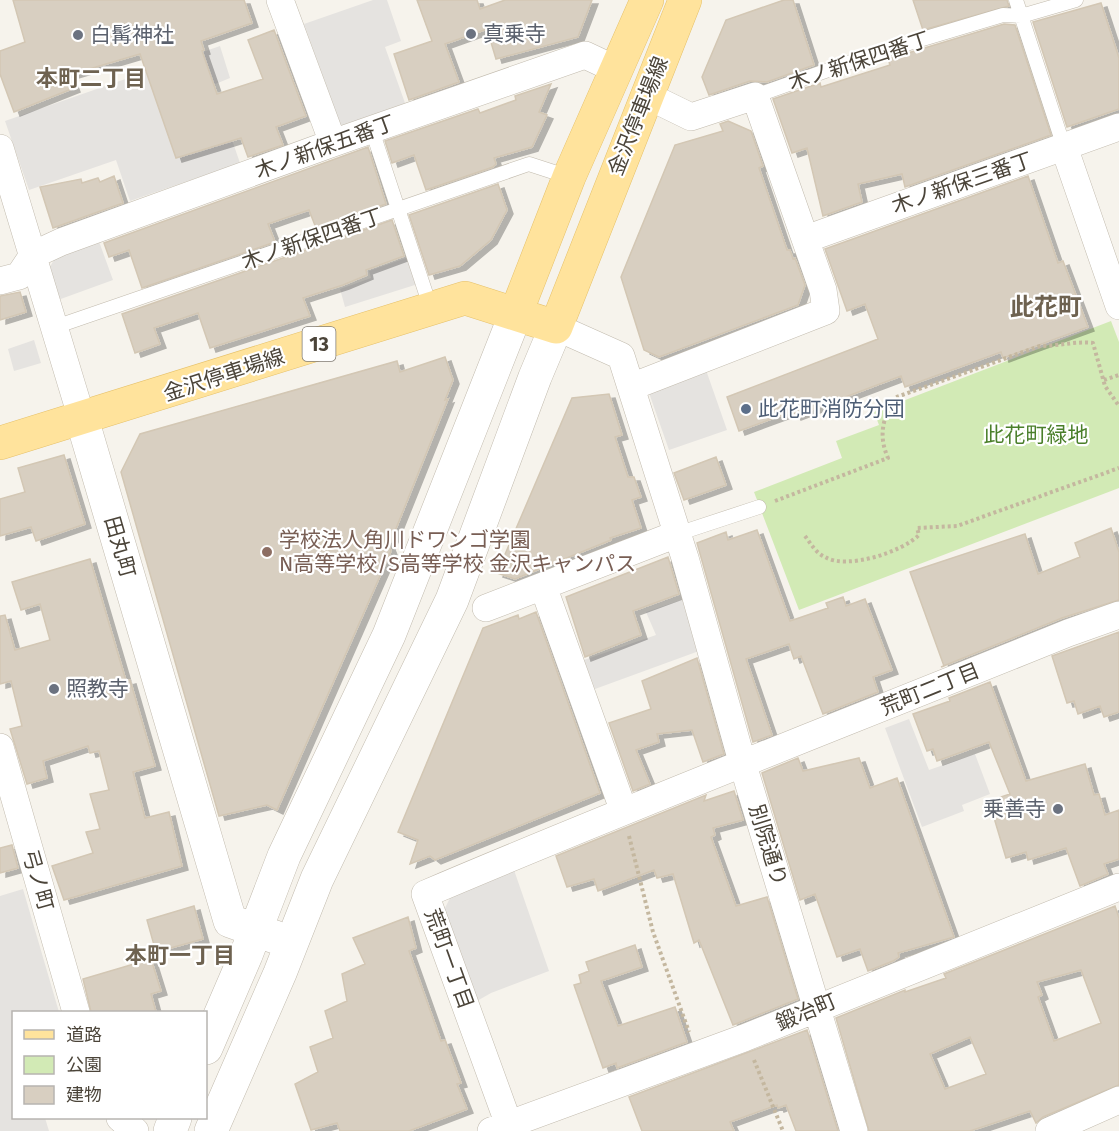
<svg xmlns="http://www.w3.org/2000/svg" width="1119" height="1131" font-family="'Fira Sans','Noto Sans JP',sans-serif">
<defs>
<filter id="shadow"><feDropShadow dx="6" dy="4" stdDeviation="0" flood-color="#0004"/></filter>
</defs>
<rect width="100%" height="100%" fill="#f6f3ec"/>
<path fill="#d2eab5" d="M1111,321L1119,342V488L799,610L754,492L842,458L836,441L879,425L874,412Z"/>
<path fill="#e5e3e0" d="M373,0H387L401,41L385,47L405,103L341,126L304,24Z
M220,46L230,78L213,85L240,163L130,201L116,160L29,190L5,121Z
M97,236L113,280L58,300L48,270L54,260L72,245Z
M409,257L418,284L345,307L340,289L371,278L369,271Z
M34,340L41,363L14,371L8,349Z
M706,370L727,430L669,450L648,390Z
M684,599L699,651L595,689L584,660L656,635L646,612Z
M909,719L929,770L975,754L990,794L962,805L964,811L922,827L885,728Z
M514,870L549,971L491,993L477,1001L444,910L451,896Z
M23,889L59,1012H14V1118H45L49,1131H0V896Z"/>
<path fill="#d8cfc1" stroke="#d3c7b4" stroke-width="1.5" fill-rule="evenodd" filter="url(#shadow)" d="M13,0H244L252,23L201,41L204,50L202,51L217,94L263,79L248,40L274,30L306,116L276,127L283,145L248,157L241,138L176,158L140,54L69,75L74,88L14,112L0,74V51L25,42Z
M417,0H477L480,9L505,0H592L578,37L496,59L487,29L445,44L459,82L409,100L394,54L432,41Z
M784,0H793L814,65L767,82L750,81L709,95L702,77L726,20Z
M913,0H1007L1009,6L923,30Z
M1101,3L1119,58V109L1067,127L1033,22Z
M1004,24L1015,25L1051,135L905,187L902,174L858,184L862,202L823,216L807,148L792,153L773,99L820,83L821,87L890,65L888,59Z
M551,84L539,112L547,115L532,147L494,158L496,164L493,167L426,190L414,155L392,163L385,141L478,109L480,113L516,100L515,96Z
M728,121L751,131L763,166L759,168L787,250H790L793,259L795,258L805,285L798,305L659,357L644,350L621,277L675,145L723,131L720,124Z
M368,147L386,204L316,228L309,210L288,217L268,224L275,242L142,288L129,250L109,257L104,243Z
M114,176L123,203L53,228L40,187L81,179L82,183L98,178L100,182Z
M1028,176L1058,263L1063,261L1088,327L1003,358L1001,352L905,387L901,376L795,416L793,411L739,431L727,397L878,339L865,304L847,311L825,249Z
M498,184L507,210L491,240L460,266L429,275L409,215Z
M392,220L404,256L366,270L367,275L343,285L303,298L310,316L210,348L198,313L154,328L160,344L135,353L122,314Z
M20,292L26,312L0,320V296Z
M445,357L453,380L445,400L448,399L389,546L391,551L277,810L267,805L219,816L121,472L140,434L397,361L400,372Z
M609,394L622,435L615,437L628,477H634L641,497L632,500L641,528L610,538L611,540L515,579L497,573L572,398Z
M64,455L85,524L36,541L31,527L0,536V499L25,492L18,468Z
M716,457L726,485L684,500L674,473Z
M1111,528L1119,552V600L1062,618L941,667L944,666L910,572L1025,534L1038,574L1080,557L1075,543Z
M757,530L790,621L828,608L826,603L843,597L846,606L865,599L892,670L873,677L878,692L823,714L801,656L794,659L789,644L746,659L772,735L753,742L697,543L726,532L728,540Z
M668,557L679,594L633,611L641,635L585,657L566,597Z
M90,559L126,681L130,680L155,766L133,772L145,818L169,812L182,866L64,900L52,866L93,853L86,832L100,829L90,794L109,790L99,751L90,753L88,746L43,761L47,778L27,784L10,729L22,726L11,681L0,684V616L5,615L15,650L50,640L40,604L21,610L12,582Z
M536,612L600,793L435,860L430,856L410,864L418,840L398,832L483,628L518,615L519,619Z
M1119,632V712L1104,717L1100,706L1078,714L1074,701L1067,703L1052,656Z
M697,658L724,754L703,762L692,730L657,734L659,742L636,750L650,784L633,791L609,723L651,709L642,681Z
M990,682L1026,781L1085,764L1094,795L1099,794L1105,815L1119,810V859L1104,864L1108,874L1080,886L1066,848L1028,860L1026,852L1006,858L989,801L1010,794L989,742L937,761L933,749L927,751L913,714L950,701L949,698Z
M798,758L803,771L859,758L870,788L897,778L954,937L898,953L899,957L893,961L868,971L860,949L837,957L815,894L800,900L762,773Z
M734,791L743,820L713,828L715,835L711,837L736,906L767,897L798,999L733,1025L699,940L694,943L673,874L657,878L654,870L598,891L594,879L567,887L556,856L706,795L704,801Z
M12,845L18,868L0,873V848Z
M194,906L203,939L156,952L147,920Z
M1115,906L1119,918V1085L1043,1117L1036,1123L1030,1111L970,1131H869L836,1018L905,990V992L946,978L944,974ZM1081,970L1101,1023L1054,1041L1038,997L1042,995L1037,982ZM970,1037L986,1074L945,1089L930,1054Z
M408,917L416,948L409,951L441,1041L445,1040L461,1083L457,1084L467,1109L409,1131H340L337,1123L311,1130L295,1084L318,1072L310,1047L333,1038L325,1011L347,1001L342,974L365,964L353,938Z
M635,945L642,967L601,981L618,1026L675,1007L687,1042L617,1068L616,1063L603,1068L574,985L581,983L579,975L589,971L586,962Z
M151,959L161,991L151,994L156,1012H91L83,979Z
M807,1030L838,1131H796L786,1105L778,1108L777,1105L730,1122L734,1131H642L629,1097Z"/>
<g fill="none" stroke-linecap="round" stroke-linejoin="round">
<g stroke="#c2bbae" stroke-width="15">
<path id="service" d="M1016,0L1064,147
M755,96L879,52L1003,15L1021,16L1076,0
M372,130L431,309
M55,327L529,164L569,177
M677,534L759,507"/>
</g>
<g stroke="#c2bbae" stroke-width="28">
<path id="minor" d="M280,0L333,143
M1064,147L1119,306
M0,148L82,419
M806,239L1119,127
M0,281L19,276L33,255L61,242L333,143L585,55L617,70
M556,327L621,356L685,558L743,765L854,1131
M631,387L826,311L823,290L755,96L691,117L646,95
M543,586L623,809
M486,608L677,534
M0,747L76,1012
M120,1118L135,1131
M509,1125L425,894C638,803 854,720 1068,633L1119,615
M491,1131L744,1038L1119,887
M1049,1131L1119,1100"/>
</g>
<g stroke="#c2bbae" stroke-width="34">
<path id="tertiary" d="M82,419L230,921L275,937
M206,1048L246,955L284,856L389,635L516,313
M170,1131L175,1118
M211,1131L280,973L317,879L452,600L535,377L556,327"/>
</g>
<g stroke="#e6c16a" stroke-width="34">
<path id="primary" d="M516,313L569,177L647,0
M0,443L465,298L556,327L685,0"/>
</g>
<path stroke="#c4b79f" stroke-width="4" stroke-dasharray="3 3" stroke-linecap="butt" d="M1104,380L1119,375
M775,501L888,458C878,435 883,419 894,398L1040,346C1059,346 1075,341 1093,343L1105,386L1119,406
M805,536C811,544 816,553 825,557C847,570 902,552 919,535L917,528L957,526L1119,468
M629,836L653,932L689,1032
M754,1060L783,1131"/>
<use href="#service" stroke="#fff" stroke-width="14"/>
<use href="#minor" stroke="#fff" stroke-width="27"/>
<use href="#tertiary" stroke="#fff" stroke-width="33"/>
<use href="#primary" stroke="#ffe39c" stroke-width="33"/>
</g>
<g fill="#6b7280" stroke="#fff" stroke-width="2">
<circle cx="471" cy="34" r="6"/>
<circle cx="78" cy="35" r="6"/>
<circle cx="54" cy="689" r="6"/>
<circle cx="1058" cy="809" r="6"/>
</g>
<circle fill="#5c6f8a" stroke="#fff" stroke-width="2" cx="746" cy="409" r="6"/>
<circle fill="#8d6e63" stroke="#fff" stroke-width="2" cx="267" cy="552" r="6"/>
<g text-anchor="middle" stroke-width="4.5" stroke-linejoin="round" paint-order="stroke">
<rect fill="#fff" stroke="#817c74" stroke-width="1.5" x="302.5" y="327" width="33" height="34" rx="4.5"/>
<g font-size="20" font-weight="bold" fill="#4b4439">
<text x="319" y="351">13</text>
</g>
<g font-size="21" fill="#5b616d" stroke="#fff" text-anchor="start">
<text x="483" y="41">真乗寺</text>
<text x="90" y="42">白髯神社</text>
<text x="66" y="696">照教寺</text>
<text x="1046" y="816" text-anchor="end">乗善寺</text>
</g>
<g font-size="21" fill="#4b4439" stroke="#fff">
<text transform="translate(859 61) rotate(-18)" y="7">木ノ新保四番丁</text>
<text transform="translate(638 116) rotate(-68)" y="7">金沢停車場線</text>
<text transform="translate(325 147) rotate(-20)" y="7">木ノ新保五番丁</text>
<text transform="translate(962 183) rotate(-19)" y="7">木ノ新保三番丁</text>
<text transform="translate(312 239) rotate(-19)" y="7">木ノ新保四番丁</text>
<text transform="translate(224 375) rotate(-18)" y="7">金沢停車場線</text>
<text transform="translate(120 547) rotate(74)" y="7">田丸町</text>
<text transform="translate(930 689) rotate(-22)" y="7">荒町二丁目</text>
<text transform="translate(768 845) rotate(73)" y="7">別院通り</text>
<text transform="translate(38 880) rotate(74)" y="7">弓ノ町</text>
<text transform="translate(449 959) rotate(70)" y="7">荒町一丁目</text>
<text transform="translate(806 1012) rotate(-23)" y="7">鍛冶町</text>
</g>
<g font-size="21" fill="#4e5e75" stroke="#fff" text-anchor="start">
<text x="758" y="416">此花町消防分団</text>
</g>
<g font-size="21" fill="#4a7f2a" stroke="#fff">
<text x="1036" y="442">此花町緑地</text>
</g>
<g font-size="21" fill="#785e54" stroke="#fff" text-anchor="start">
<text x="279" y="547">学校法人角川ドワンゴ学園<tspan x="279" dy="24">N高等学校/S高等学校 金沢キャンパス</tspan></text>
</g>
<g font-size="22" font-weight="bold" fill="#6e6250" stroke="#fff">
<text x="91" y="86">本町二丁目</text>
<text x="180" y="963">本町一丁目</text>
</g>
<g font-size="24" font-weight="bold" fill="#6e6250" stroke="#fff">
<text x="1046" y="315">此花町</text>
</g>
</g>
<rect x="12" y="1011" width="195" height="108" fill="#ffffff" stroke="#b7b4b0" stroke-width="1.5"/>
<rect x="24" y="1030" width="30" height="9" fill="#ffe39c" stroke="#b7b4b0" stroke-width="1.5"/>
<text x="66" y="1041" font-size="18" fill="#4b4439">道路</text>
<rect x="24" y="1056" width="30" height="18" fill="#d2eab5" stroke="#b7b4b0" stroke-width="1.5"/>
<text x="66" y="1071" font-size="18" fill="#4b4439">公園</text>
<rect x="24" y="1086" width="30" height="18" fill="#d8cfc1" stroke="#b7b4b0" stroke-width="1.5"/>
<text x="66" y="1101" font-size="18" fill="#4b4439">建物</text>
</svg>
